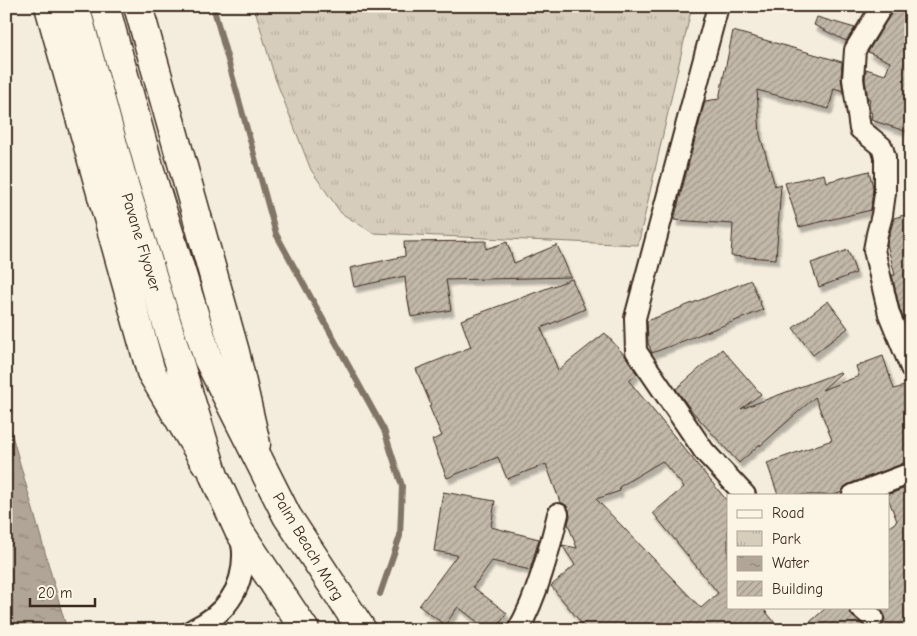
<svg xmlns="http://www.w3.org/2000/svg" width="917" height="636" font-family="'Comic Neue',sans-serif">
<defs>
<pattern id="park-tufts" width="24" height="20" patternUnits="userSpaceOnUse" patternTransform="scale(1.25)"><rect width="24" height="20" fill="#d6cdbd"/><path d="M3 7l-1-3M5 7V3M7 7l1-3M15 17l-1-3M17 17v-4M19 17l1-3" fill="none" stroke="#b9b0a2"/></pattern>
<pattern id="water-ripples" width="26" height="14" patternUnits="userSpaceOnUse" patternTransform="scale(1.25)"><rect width="26" height="14" fill="#b0a596"/><path d="M2 4q2-2 4 0t4 0M15 11q2-2 4 0t4 0" fill="none" stroke="#90877a"/></pattern>
<pattern id="building-hatch" width="6" height="6" patternUnits="userSpaceOnUse" patternTransform="scale(1.25)"><rect width="6" height="6" fill="#c3b9aa"/><path d="M-1 1l2-2M0 6l6-6M5 7l2-2" fill="none" stroke="#a0978a"/></pattern>
<filter id="shadow"><feDropShadow dx="3" dy="5.5" stdDeviation="1" flood-color="#0004"/></filter>
</defs>
<rect width="100%" height="100%" fill="#f4eddd"/>
<filter id="ink" filterUnits="userSpaceOnUse"><feTurbulence type="fractalNoise" baseFrequency=".02" numOctaves="2"/><feDisplacementMap in="SourceGraphic" scale="10" xChannelSelector="R" yChannelSelector="G"/><feConvolveMatrix kernelMatrix="1 2 1 2 8 2 1 2 1" color-interpolation-filters="sRGB"/></filter>
<g filter="url(#ink)">
<path fill="url(#park-tufts)" stroke="#887c6e" d="M254,6H692L638,245L373,233L341,213L311,170L275,78Z"/>
<path fill="url(#water-ripples)" stroke="#817466" d="M6,414L67,630H6Z"/>
<g fill="none" stroke-linecap="round" stroke-linejoin="round">
<path stroke="#817466" stroke-width="6" d="M213,6L276,234L384,430L402,486L400,536L380,594"/>
</g>
<path fill="url(#building-hatch)" stroke="#3b2a1e" fill-rule="evenodd" filter="url(#shadow)" d="M894,6H898L911,16V133L871,120L872,113L870,112L869,104L870,99H868L865,79L866,69L885,75L890,62L868,52L892,12Z
M817,17L855,28L846,41L814,25Z
M733,31L842,62L841,78L843,91L834,88L829,109L757,90L760,135L775,186L781,184L776,259L731,256L733,224L674,220L705,101L719,99Z
M869,171L873,187L871,210L799,227L785,183L824,174L826,182Z
M911,213V332H909L900,310L892,275H895L887,244L894,218Z
M486,241V249L507,242L514,263L557,245L571,277L446,280L451,310L411,317L406,289L405,276L354,287L350,268L405,256L404,242Z
M848,250L856,273L819,287L811,263Z
M572,279L585,309L541,328L558,370L605,333L627,358L637,374L629,381L728,502V607H762L781,630H587L551,586L575,565L562,545L577,548L568,524L570,516L569,510L566,505L560,502L546,464L507,479L498,457L447,478L432,440L442,436L429,406L431,405L416,369L471,347L461,320ZM662,461L684,487L653,513L718,593L701,608L596,499L620,491L619,487Z
M751,280L763,310L652,353L648,343L647,321Z
M828,301L848,328L813,355L793,328Z
M722,349L761,394L741,409L840,372L841,373L822,390L859,376L856,366L883,356L894,389L911,384V461L907,462L849,484L844,487L842,492L834,495H778L767,463L832,440L815,397L760,446V444L739,463L691,410L676,389Z
M911,486V630H801L827,607H848L849,611L852,616L865,627L870,630L877,629L882,625L885,620L884,614L879,607H888V528L897,521L888,498V495H887Z
M443,492L495,501L491,527L539,539L530,570L492,561L473,587L507,613L495,630H488L458,607L445,625L419,606L457,555L434,551Z"/>
<g fill="none" stroke-linecap="round" stroke-linejoin="round">
<g stroke="#3b2a1e" stroke-width="24">
<path id="minor" d="M718,6L635,318L636,351L704,451L745,495
M882,6L855,50L853,79L860,129L882,147L885,157V193L882,215L877,234L874,250L889,314L911,368
M853,495L911,473
M860,607L873,618
M192,630C224,615 244,590 243,553C243,547 241,540 240,534
M518,630C537,597 549,551 558,514"/>
</g>
<g stroke="#3b2a1e" stroke-width="31">
<path id="secondary" d="M49,6L151,372L205,462
M138,6L235,352L256,444"/>
</g>
<g stroke="#3b2a1e" stroke-width="31">
<path id="primary" d="M75,6L123,181L214,476L239,531L305,630
M105,6L151,174L208,359L287,516L362,630"/>
</g>
<use href="#minor" stroke="#fcf5e5" stroke-width="20"/>
<use href="#secondary" stroke="#fcf5e5" stroke-width="28"/>
<use href="#primary" stroke="#fcf5e5" stroke-width="28"/>
</g>
</g>
<g text-anchor="middle" stroke-width="4" stroke-linejoin="round" paint-order="stroke">
<g font-size="16" fill="#3b2a1e" stroke="#fcf5e5">
<text transform="translate(142 242) rotate(73)" y="6">Pavane Flyover</text>
<text transform="translate(309 546) rotate(59)" y="6">Palm Beach Marg</text>
</g>
</g>
<rect width="917" height="636" fill="none" stroke="#fcf5e5" stroke-width="25"/>
<rect x="12" y="12" width="892" height="611" fill="none" stroke="#3b2a1e" stroke-width="2" filter="url(#ink)"/>
<rect x="727" y="494" width="162" height="115" fill="#fcf5e5" stroke="#afa495"/>
<rect x="737" y="510" width="25" height="8" fill="#fcf5e5" stroke="#afa495"/>
<text x="772" y="518" font-size="15" fill="#3b2a1e">Road</text>
<rect x="737" y="531" width="25" height="15" fill="url(#park-tufts)" stroke="#afa495"/>
<text x="772" y="544" font-size="15" fill="#3b2a1e">Park</text>
<rect x="737" y="556" width="25" height="15" fill="url(#water-ripples)" stroke="#afa495"/>
<text x="772" y="568" font-size="15" fill="#3b2a1e">Water</text>
<rect x="737" y="581" width="25" height="15" fill="url(#building-hatch)" stroke="#afa495"/>
<text x="772" y="594" font-size="15" fill="#3b2a1e">Building</text>
<path d="M30 598v8h65v-8" fill="none" stroke="#3b2a1e" stroke-width="2.5"/>
<text x="38" y="598" font-size="15" fill="#3b2a1e" stroke="#fcf5e5" stroke-width="4" paint-order="stroke">20 m</text>
</svg>
